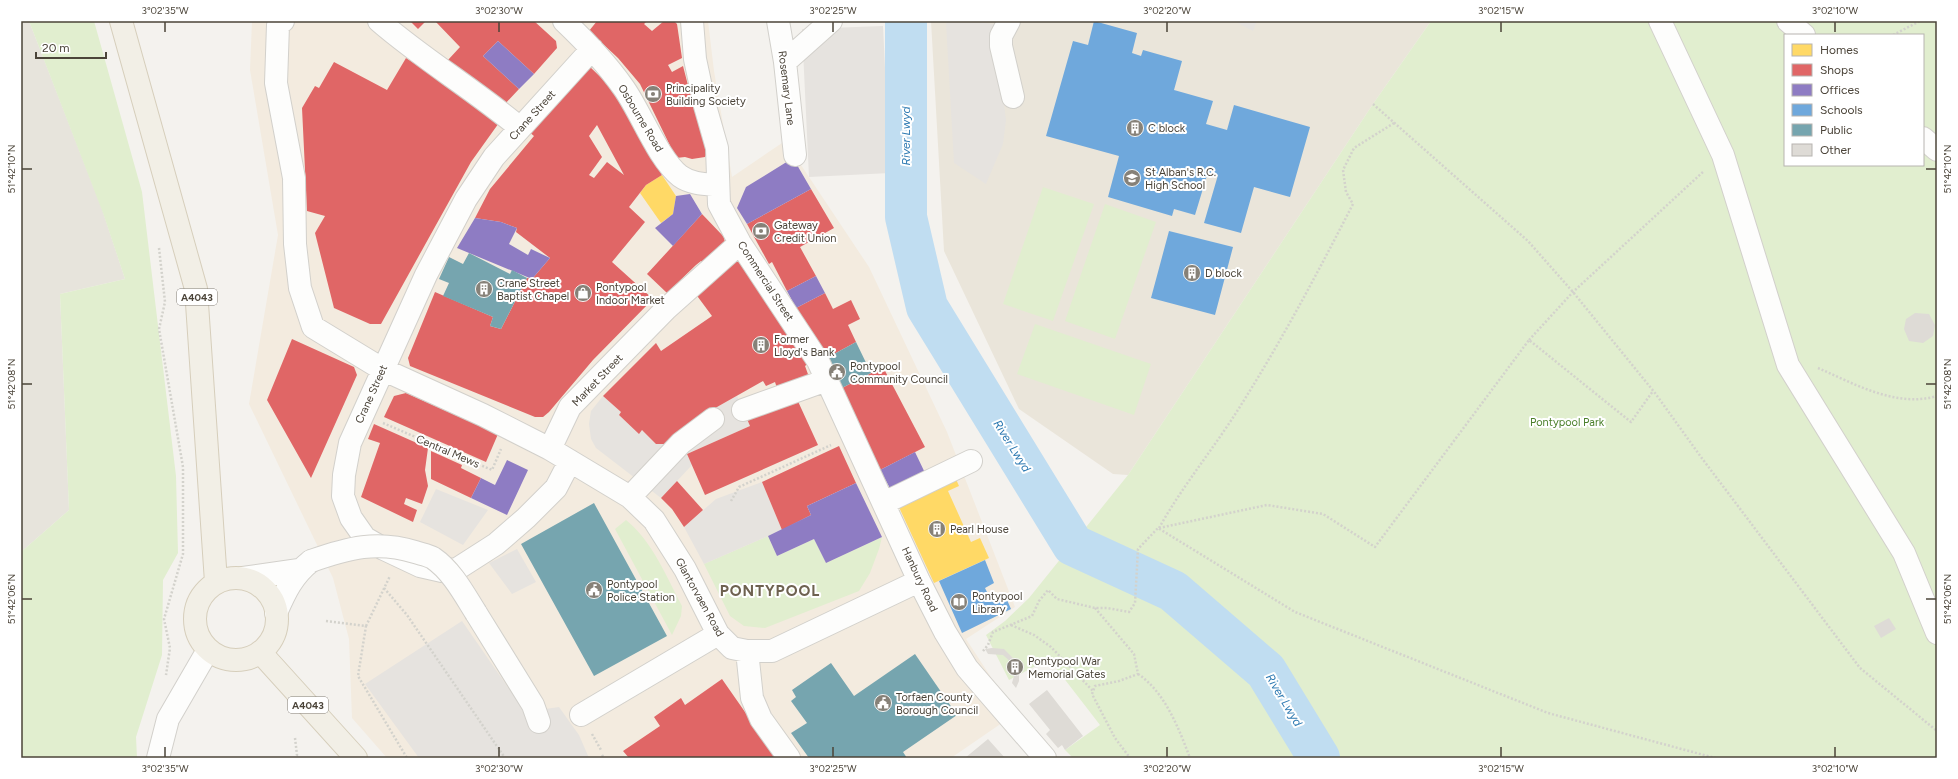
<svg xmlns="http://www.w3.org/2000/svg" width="1958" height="779" font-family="Figtree,sans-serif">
<rect width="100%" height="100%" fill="#f4f2ee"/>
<path fill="#e7e4dc" d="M21,21H29L102,209L125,279L60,294L69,510L21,552Z"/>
<path fill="#f3ebdf" d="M252,21H708L714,71L732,177L785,141L869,267L947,432L1015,607L966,639L1015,714L951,758H387L352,718L349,639L333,578L249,404L278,235L250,70Z"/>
<path fill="#eae5da" d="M931,21H1431L1373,104L1128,475L1113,474L1019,409L944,251Z"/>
<path fill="#e1eecf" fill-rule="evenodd" d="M29,21H94L142,192L176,476L178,553L163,580L162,655L136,737L137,758H21V552L69,510L60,294L125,279L103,213Z
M1431,21H1937V758H1073L1065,750L1100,725L1049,659L1009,680L986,635L1005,621L1029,598L1128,475L1373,104ZM1785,35H1923V165H1785Z
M1043,187L1094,204L1053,321L1003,304Z
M1105,204L1156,222L1115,339L1065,321Z
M1035,324L1151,364L1134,415L1017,374Z
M626,520C653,542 666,576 682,606L681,616L672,635L615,529Z
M768,536L777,556L814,539L826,563L882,537L879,549L870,573L859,591L765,628L744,626L730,616L704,564Z"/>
<path fill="#e6e3df" d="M949,21H973L1005,26L999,66L1006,120L1003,144L986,184L954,163L946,23Z
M1234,21H1257L1253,31Z
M883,26L890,173L809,177L802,29Z
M603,396L621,412L619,415L639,433L642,430L656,444H665L717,407L737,396L750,426L687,454L692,465L661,498L596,448L591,439L589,424L591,411Z
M762,482L782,530L704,564L684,527L716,499Z
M436,489L488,510L463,545L420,522Z
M517,549L536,582L512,594L489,563Z
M462,621L525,712L559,707L579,735L589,758H419L365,684Z"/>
<path fill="#ffd966" d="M662,175L676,196L673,214L661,223L640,193L646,185Z
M952,470L959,486L948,491L971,542L980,538L989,558L934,583L892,492Z"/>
<path fill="#e06666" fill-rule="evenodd" d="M410,21H426L418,29Z
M435,21H534L556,41L557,48L534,74L498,41L483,56L519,89L503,106L448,60L460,47Z
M597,21H647L644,24L652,31L664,21H674L677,24L682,58L668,65L672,72L683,66L690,93L696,91L708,151L705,157L692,159L685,157L676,158L640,84L618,58L589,31Z
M406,58L477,102L501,120L471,162L381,324H370L334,308L315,233L325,216L307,211L302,108L315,86L319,88L334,62L387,90Z
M588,65L620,96L662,175L646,185L629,207L645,222L612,262L653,299L593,360L549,412L543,417H535L410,366L408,358L435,292L493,317L490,326L501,329L527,278L532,279L550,258L516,232L517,228L501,222L475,218L490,189L534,136L528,131ZM597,125L624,175L607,162L594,178L589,175L602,157L589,136Z
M811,189L834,228L800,247L816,276L787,291L772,262L769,264L747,224Z
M702,214L724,237L725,244L704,264L701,261L696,265L667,293L647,274Z
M737,260L752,278L810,362L805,366L809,377L777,388L775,382L766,386L763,381L717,407L665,444H656L642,430L639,434L619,415L621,412L603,396L656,343L661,351L712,316L695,293Z
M825,293L833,309L851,300L860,319L848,325L856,342L823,360L796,308Z
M292,339L354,367L357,375L311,478L267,400Z
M883,367L925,447L880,470L838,390Z
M406,393L498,434L486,462L384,417L394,396Z
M796,397L818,445L705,495L687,454L750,426L747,419Z
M374,424L428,448L425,470L428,486L422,504L406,498L404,504L417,510L413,522L361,497L380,443L368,439Z
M839,446L856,483L807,506L811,515L782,530L762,482Z
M431,451L462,465L461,468L481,478L471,498L431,479Z
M677,481L703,510L684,527L672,509L661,498Z
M722,679L777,758H629L623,751L660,726L654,717L681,698L685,705Z"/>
<path fill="#8e7cc3" d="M498,41L534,74L519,89L483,56Z
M793,158L811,189L747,224L737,208L746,187Z
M690,194L702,214L673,246L655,228L673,214L676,196Z
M475,218L501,222L517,228L509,244L528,255L531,249L550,258L532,279L457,248Z
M816,276L825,293L796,308L787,291Z
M915,452L926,475L892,492L880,470Z
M507,460L528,470L507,515L471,498L481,478L495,485Z
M856,483L882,537L826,563L814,539L777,556L768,536L811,515L807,506Z"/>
<path fill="#6fa8dc" d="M1094,21L1137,33L1132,53L1141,56L1143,50L1182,61L1174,90L1213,101L1206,124L1227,130L1234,105L1310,127L1290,197L1254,187L1241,233L1204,223L1218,175L1208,172L1195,215L1174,209L1172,216L1108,197L1119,156L1046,136L1073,41L1088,45Z
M1169,231L1233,247L1215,315L1151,298Z
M985,560L994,583L985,588L991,600L1004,593L1011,609L962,633L939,581Z"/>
<path fill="#76a5af" d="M469,253L510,274L512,270L527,278L501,329L490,326L493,317L443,296L449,283L439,279L449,257L463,264Z
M856,342L871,373L838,390L823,360Z
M594,503L667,636L594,676L521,544Z
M915,654L957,715L903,752L907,758H809L791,733L807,723L791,701L796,697L792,690L831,663L854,696Z"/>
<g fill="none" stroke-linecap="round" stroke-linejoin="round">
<path stroke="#c0ddf1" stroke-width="42" d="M906,21V217L927,307L1073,545L1173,591L1266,671L1319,758"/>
</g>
<path fill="#dedbd6" d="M1915,313L1929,314L1935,325L1933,336L1923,343L1909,341L1904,329L1906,319Z
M1889,618L1896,629L1881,638L1874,626Z
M992,648L1004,649L1013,658L1019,670V681L1016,688L1012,683L1014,676L1012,663L1003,655L988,654L985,649Z
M1047,690L1083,736L1065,750L1062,745L1058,748L1046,734L1050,730L1029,704Z
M988,739L1005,758H965Z"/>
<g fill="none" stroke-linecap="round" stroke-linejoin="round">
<g stroke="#d2d0cb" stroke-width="24">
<path id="minor" d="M283,21L278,25L276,83L294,178L295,244L300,288L313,327L382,369L483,415L550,449L630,497L654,520L685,569L718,634L732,648L747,651H772L919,581
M379,21C424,60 475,90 520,128
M564,21C585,41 606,63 623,87C640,110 658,159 680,176C691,184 705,184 718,185
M692,21L695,59L705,106L717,148L719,204L740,243L818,361L919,581L945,632L967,668L1045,758
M778,21L785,62L795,155
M1009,21L1001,36V46L1013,97
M1660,21L1723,155L1788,365L1904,553L1937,633
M1788,21L1804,35
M785,62L831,21
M1923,138L1937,150
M743,410L827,380
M550,449L570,407L666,309L740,243
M570,461L556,488L526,518L496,544L457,569L442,571L420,566L384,549L365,538L351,518L343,496L344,475L350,443L426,275L466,199L494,157L592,49
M630,497L681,443L713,419
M884,503L971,461
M243,578L299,570
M276,613C285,592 293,575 311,561
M476,613L533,705L539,722
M747,651L752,698L761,719L789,758
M581,715L718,634
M158,758L168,719L208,650"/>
</g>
<g stroke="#d6cebb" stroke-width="24">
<path id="major" d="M121,21L196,289L216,582
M195 619a41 41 0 1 1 82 0a41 41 0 1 1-82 0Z
M260,652L356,758"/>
</g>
<path stroke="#d3d2cc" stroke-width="2.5" stroke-dasharray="2 2" stroke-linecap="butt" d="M1893,35L1920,21
M1373,104L1528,241L1573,292L1655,393L1701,457L1860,668L1937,731
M159,248L165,302L159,329L183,467V554L164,619L170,648L166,675
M1529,340L1573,292L1704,171
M1818,368C1855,384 1896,408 1937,396
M383,423L492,470L501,449
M731,501L739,487L831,445
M1159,528L1267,505L1323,514L1375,547L1529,340L1631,422L1653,391
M1159,528C1183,485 1215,447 1241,405C1282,340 1318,272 1353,204L1346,192L1343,170L1354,148L1394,123
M384,588L407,615L505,758
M1095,608L1134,654L1138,674L1119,681L1095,686L1092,694L1115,738L1130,758
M326,621L366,626L358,676L407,758
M1011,625L1034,635L1051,647L1093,691
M366,626L390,576
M983,651L988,645L993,632L1032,616L1039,601L1048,590L1057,599L1095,608H1107L1129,612L1135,603L1138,549L1158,528L1295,612L1548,713L1715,758
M1138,674C1165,692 1179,729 1190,758
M592,734L601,750
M295,738L297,755L295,758
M602,755L604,758"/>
<use href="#minor" stroke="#fdfdfc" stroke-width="22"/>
<use href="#major" stroke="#f2efe6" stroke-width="22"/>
<g stroke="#d2d0cb" stroke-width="24" stroke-linecap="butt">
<path id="minor-bridge" d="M311,561C348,548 377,540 415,552C421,554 428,555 433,558C452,571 464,594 476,613"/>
</g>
<use href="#minor-bridge" stroke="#fdfdfc" stroke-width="22"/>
</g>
<path fill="none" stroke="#4b4439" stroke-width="1.5" d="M165,22V32M499,22V32M833,22V32M1167,22V32M1501,22V32M1835,22V32M22,169H32M1926,169H1936M22,384H32M1926,384H1936M22,599H32M1926,599H1936M165,747V757M499,747V757M833,747V757M1167,747V757M1501,747V757M1835,747V757"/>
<defs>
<g id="bank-disc" transform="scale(0.9)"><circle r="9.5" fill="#868178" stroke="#fff"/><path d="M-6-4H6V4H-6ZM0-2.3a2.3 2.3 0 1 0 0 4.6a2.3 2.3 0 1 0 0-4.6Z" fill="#fff"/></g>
<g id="building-disc" transform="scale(0.9)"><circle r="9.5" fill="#868178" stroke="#fff"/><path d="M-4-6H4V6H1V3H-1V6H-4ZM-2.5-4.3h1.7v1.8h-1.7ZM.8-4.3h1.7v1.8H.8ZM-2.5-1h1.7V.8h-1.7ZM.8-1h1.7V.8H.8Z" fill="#fff"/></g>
<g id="school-disc" transform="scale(0.9)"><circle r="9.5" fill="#868178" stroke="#fff"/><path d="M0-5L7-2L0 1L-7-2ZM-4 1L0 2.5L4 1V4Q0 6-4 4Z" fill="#fff"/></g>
<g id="shop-disc" transform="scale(0.9)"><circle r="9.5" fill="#868178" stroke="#fff"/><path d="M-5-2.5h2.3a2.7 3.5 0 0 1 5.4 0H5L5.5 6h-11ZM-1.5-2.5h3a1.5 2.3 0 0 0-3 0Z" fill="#fff"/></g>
<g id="civic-disc" transform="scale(0.9)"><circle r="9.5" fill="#868178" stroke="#fff"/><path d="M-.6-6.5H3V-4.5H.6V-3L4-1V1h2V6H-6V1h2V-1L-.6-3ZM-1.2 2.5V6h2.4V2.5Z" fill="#fff"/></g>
<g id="library-disc" transform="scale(0.9)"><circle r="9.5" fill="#868178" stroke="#fff"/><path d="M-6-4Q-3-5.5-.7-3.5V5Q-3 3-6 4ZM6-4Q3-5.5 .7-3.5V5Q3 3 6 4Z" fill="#fff"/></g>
</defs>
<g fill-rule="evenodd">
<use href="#bank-disc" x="653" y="94"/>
<use href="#building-disc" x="1135" y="128"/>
<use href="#school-disc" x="1132" y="178"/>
<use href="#bank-disc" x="761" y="231"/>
<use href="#building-disc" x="1192" y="273"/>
<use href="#building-disc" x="484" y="289"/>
<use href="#shop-disc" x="583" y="293"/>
<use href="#building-disc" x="761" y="345"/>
<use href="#civic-disc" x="837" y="372"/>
<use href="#building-disc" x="937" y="529"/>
<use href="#civic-disc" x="594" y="590"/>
<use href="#library-disc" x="959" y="602"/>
<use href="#building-disc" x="1015" y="667"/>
<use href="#civic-disc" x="883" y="703"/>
</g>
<g text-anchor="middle" stroke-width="4" stroke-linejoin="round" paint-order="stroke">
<g fill="#fff" stroke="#817c74" stroke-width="1">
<rect x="177" y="289" width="40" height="16" rx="3"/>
<rect x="288" y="697" width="40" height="16" rx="3"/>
</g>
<g font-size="10" font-weight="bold" fill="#4b4439">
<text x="197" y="301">A4043</text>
<text x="308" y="709">A4043</text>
</g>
<g font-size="11" fill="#4b4439" stroke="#fff" text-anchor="start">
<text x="666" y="92">Principality<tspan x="666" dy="13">Building Society</tspan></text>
<text x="1148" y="132">C block</text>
<text x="1145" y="176">St Alban's R.C.<tspan x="1145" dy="13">High School</tspan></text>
<text x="774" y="229">Gateway<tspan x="774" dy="13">Credit Union</tspan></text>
<text x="1205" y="277">D block</text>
<text x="497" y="287">Crane Street<tspan x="497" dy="13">Baptist Chapel</tspan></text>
<text x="596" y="291">Pontypool<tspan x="596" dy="13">Indoor Market</tspan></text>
<text x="774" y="343">Former<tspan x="774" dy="13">Lloyd's Bank</tspan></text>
<text x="850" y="370">Pontypool<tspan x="850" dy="13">Community Council</tspan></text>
<text x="950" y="533">Pearl House</text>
<text x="607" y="588">Pontypool<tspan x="607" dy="13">Police Station</tspan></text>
<text x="972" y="600">Pontypool<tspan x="972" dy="13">Library</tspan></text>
<text x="1028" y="665">Pontypool War<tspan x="1028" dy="13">Memorial Gates</tspan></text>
<text x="896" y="701">Torfaen County<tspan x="896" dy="13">Borough Council</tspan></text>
</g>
<g font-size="11" fill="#4b4439" stroke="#fff">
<text transform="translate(787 88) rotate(83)" y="4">Rosemary Lane</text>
<text transform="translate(532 115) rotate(-48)" y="4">Crane Street</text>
<text transform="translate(641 118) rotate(59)" y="4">Osbourne Road</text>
<text transform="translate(766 281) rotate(57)" y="4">Commercial Street</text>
<text transform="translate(597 380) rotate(-46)" y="4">Market Street</text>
<text transform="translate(371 394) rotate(-66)" y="4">Crane Street</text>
<text transform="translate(448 451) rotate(23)" y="4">Central Mews</text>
<text transform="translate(920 579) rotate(65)" y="4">Hanbury Road</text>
<text transform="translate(700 597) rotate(61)" y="4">Glantorvaen Road</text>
</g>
<g font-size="11" fill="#4a7f2a" stroke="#fff">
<text x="1567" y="426">Pontypool Park</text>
</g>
<g font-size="12" font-style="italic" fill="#2e7ab2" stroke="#fff">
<text transform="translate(906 136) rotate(-90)" y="4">River Lwyd</text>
<text transform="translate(1012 446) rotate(58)" y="4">River Lwyd</text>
<text transform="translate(1284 700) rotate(59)" y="4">River Lwyd</text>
</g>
<g font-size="15" font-weight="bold" letter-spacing="1" fill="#6e6250" stroke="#fff">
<text x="770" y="596">PONTYPOOL</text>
</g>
</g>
<rect width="1958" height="779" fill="none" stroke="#ffffff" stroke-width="44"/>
<rect x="1784" y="34" width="140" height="132" fill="#ffffff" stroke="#b7b4b0"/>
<rect x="1792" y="44" width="20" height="12" fill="#ffd966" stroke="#b7b4b0"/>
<text x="1820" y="54" font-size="12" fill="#4b4439">Homes</text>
<rect x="1792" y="64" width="20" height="12" fill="#e06666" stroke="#b7b4b0"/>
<text x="1820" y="74" font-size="12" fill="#4b4439">Shops</text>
<rect x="1792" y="84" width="20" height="12" fill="#8e7cc3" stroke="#b7b4b0"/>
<text x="1820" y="94" font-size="12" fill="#4b4439">Offices</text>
<rect x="1792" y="104" width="20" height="12" fill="#6fa8dc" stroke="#b7b4b0"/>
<text x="1820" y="114" font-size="12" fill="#4b4439">Schools</text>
<rect x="1792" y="124" width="20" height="12" fill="#76a5af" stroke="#b7b4b0"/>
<text x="1820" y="134" font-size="12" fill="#4b4439">Public</text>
<rect x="1792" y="144" width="20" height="12" fill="#dedbd6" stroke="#b7b4b0"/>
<text x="1820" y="154" font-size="12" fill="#4b4439">Other</text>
<path d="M36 52v6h70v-6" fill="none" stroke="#4b4439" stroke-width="2"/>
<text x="42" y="52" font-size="12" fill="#4b4439" stroke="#ffffff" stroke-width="3" paint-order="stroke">20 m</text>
<rect x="22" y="22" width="1914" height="735" fill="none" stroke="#4b4439" stroke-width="1.5"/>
<g font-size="10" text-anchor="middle" fill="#4b4439">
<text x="165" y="14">3°02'35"W</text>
<text x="499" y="14">3°02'30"W</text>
<text x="833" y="14">3°02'25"W</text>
<text x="1167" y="14">3°02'20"W</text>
<text x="1501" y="14">3°02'15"W</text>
<text x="1835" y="14">3°02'10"W</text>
<text transform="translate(11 169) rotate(-90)" y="4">51°42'10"N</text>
<text transform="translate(1947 169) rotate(-90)" y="4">51°42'10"N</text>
<text transform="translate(11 384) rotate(-90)" y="4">51°42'08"N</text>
<text transform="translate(1947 384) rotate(-90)" y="4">51°42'08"N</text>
<text transform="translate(11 599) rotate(-90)" y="4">51°42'06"N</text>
<text transform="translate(1947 599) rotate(-90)" y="4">51°42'06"N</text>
<text x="165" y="772">3°02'35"W</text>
<text x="499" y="772">3°02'30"W</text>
<text x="833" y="772">3°02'25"W</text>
<text x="1167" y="772">3°02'20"W</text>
<text x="1501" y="772">3°02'15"W</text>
<text x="1835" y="772">3°02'10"W</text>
</g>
</svg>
